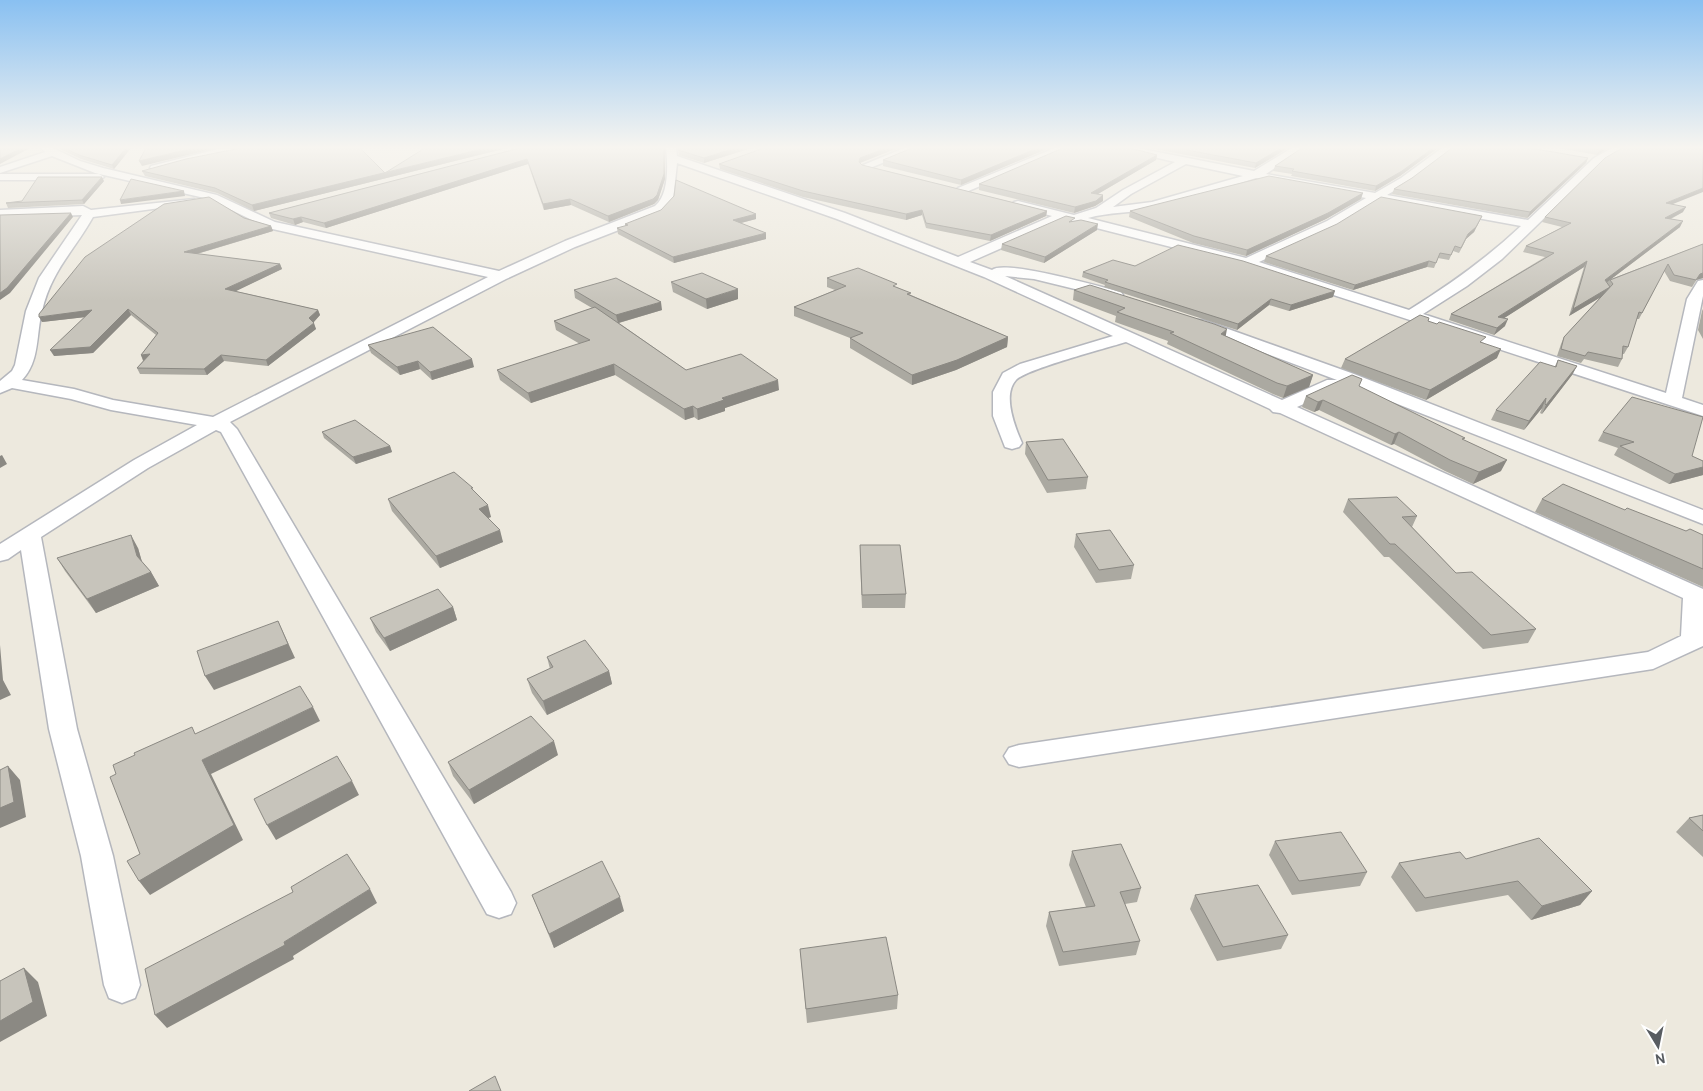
<svg xmlns="http://www.w3.org/2000/svg" width="1703" height="1091" font-family="Cabin,sans-serif">
<rect width="100%" height="100%" fill="#ede9de"/>
<g fill="none" stroke-linecap="round" stroke-linejoin="round">
<g stroke="#b5b7bd" stroke-width="3">
<path id="minor" d="M41,148H53L80,161L103,168L217,195L275,222L499,271L565,241L655,206C669,195 668,165 666,148H676L677,156L845,213L958,257L1052,216L1014,206L1012,204L1014,202L1018,201L1074,215L1096,208L1123,190L1175,162L1115,148H1137L1254,171L1292,148H1305L1266,174L1375,193L1401,178L1442,148H1454L1409,182L1387,195L1528,220L1594,158L1612,148H1625L1602,162L1502,259L1467,286L1423,314L1666,393L1687,299L1698,281L1703,280V296L1682,398L1703,405V416L1242,265L1065,220L970,262L992,270C1004,259 1101,287 1121,292L1123,295L1121,298L1116,299L1034,279L1005,276L1282,400L1327,380H1337L1193,326L1190,323L1193,320H1203L1354,374L1703,510V524L1339,381L1342,384L1339,388L1297,407L1703,589V646L1653,669L1019,767L1009,764L1004,756L1009,748L1019,745L1648,652L1681,636L1683,598L1280,413L1273,412L1270,409L1126,342C1107,348 1026,369 1016,380C1002,395 1015,427 1022,443L1019,447L1012,449L1005,447L993,416V392L1003,373L1020,364L1113,336L984,277L837,219L677,163L673,200L660,214L575,247L506,279L230,422L237,429L511,892L516,903L511,914L499,918L487,914L221,432L216,430L148,468L41,537L77,729L113,856L140,985L135,998L122,1003L109,998L104,985L81,856L49,729L21,550L8,559L0,561V544L134,460L197,425L111,410L71,399L12,388L0,393V381L12,371L15,365L26,311L39,278L82,215L0,218V210L83,206L91,210L194,199L196,201L190,204L93,217C74,251 51,271 42,311C36,334 40,361 22,380L74,389L113,400L213,417L488,277L268,228L209,199L95,173L52,156L0,173V167L45,152ZM1186,164L1243,176L1152,202L1113,207L1131,194ZM1256,178L1366,198L1327,221L1246,258L1088,218C1109,212 1131,213 1153,209C1188,201 1222,188 1256,178ZM1379,200L1521,226C1486,259 1449,285 1409,310L1259,262L1335,227Z
M250,148L155,171L150,168L151,166L218,149Z
M904,148H919L870,168L866,169L861,166Z
M1055,148H1070L966,192H958L956,190L958,188Z
M0,174H99L104,177L99,180H0Z"/>
</g>
<use href="#minor" fill="#fff" fill-rule="evenodd"/>
</g>
<path fill="#aba9a1" d="M61,148H131L114,169L81,159L62,150Z
M507,148L254,211L217,193L145,176L142,171L385,173Z
M520,148L665,179L658,200L654,204L609,222L571,205L544,210L528,164L326,228L303,222L295,225L271,218L269,213Z
M678,148H751L704,163L679,155Z
M1049,148L961,185L883,166V160Z
M1149,148H1288L1255,168Z
M1302,148H1438L1400,176L1375,191L1291,176L1292,174L1273,171L1275,166Z
M1559,148H1608L1597,155Z
M1157,155L1156,160L1098,194L1103,201L1095,206L1074,213L979,190V184Z
M1588,158L1586,163L1527,218L1392,194L1394,189L1412,178Z
M860,163L862,165L1047,211L1046,216L990,241L926,228L922,215L906,220L803,197L720,169L719,164Z
M104,181L84,204L8,208L6,203L22,201Z
M1361,199L1326,219L1246,256L1193,243L1129,217L1130,211Z
M1673,204L1683,212L1671,219L1680,227L1611,279L1703,244V278L1696,280L1692,287L1670,281L1664,271L1639,319H1636L1628,347L1624,354H1622V359L1618,367L1584,359L1581,363L1557,356L1561,344L1564,337L1601,297L1569,316L1584,267L1504,318L1505,326L1494,335L1449,320L1451,314L1545,257L1523,252L1526,246L1562,227L1542,222L1545,217Z
M756,214V219L741,223L766,239L674,263L618,234L617,228L625,226V224Z
M1482,216L1474,232L1466,239L1459,253L1453,251L1449,260L1438,258L1434,268L1427,267L1353,290L1264,262L1266,256Z
M244,218L271,226L273,231L197,254L280,264L282,269L235,291L318,310L320,315L313,323L316,329L268,366L224,361L207,375L140,374L137,368L143,361L141,355L156,335L131,315L93,353L54,356L85,317L42,322Z
M1074,221L1097,230L1044,263L1001,250L1002,244Z
M1135,266L1333,297L1289,311L1269,305L1237,330L1104,287L1105,285L1082,277L1083,272Z
M827,278L897,287L911,295L1008,337L1007,347L956,370L912,385L850,348V338L794,316V307L835,290L827,287Z
M671,282L738,299L707,309L673,292Z
M574,290L662,310L619,323L686,370L779,390L725,408V411L698,420L694,417L685,420L615,375L531,403L500,380L497,370L580,344L556,330L554,321L592,308L575,298Z
M1074,290L1226,336L1313,375L1309,387L1283,398L1273,394L1167,344L1168,341L1115,322L1116,316L1073,300Z
M1703,309V339L1698,330L1702,311Z
M1428,321L1484,343L1497,358L1426,400L1341,368L1345,359Z
M368,345L474,367L432,380L420,369L400,375L371,353Z
M1558,360L1577,366L1572,375L1542,414L1540,413L1542,408L1524,430L1491,420L1496,410L1555,366Z
M1359,386L1464,440L1501,471L1473,484L1445,471L1394,444L1391,445L1319,410L1314,412L1302,407L1306,396Z
M322,432L390,446L392,452L356,464L324,438Z
M1603,432L1692,456L1703,461V475L1669,484L1614,455L1618,448L1598,441Z
M1026,442L1088,477L1086,489L1047,493L1025,454Z
M474,492L491,517L488,518L503,542L440,568L392,511L388,499Z
M1348,499L1417,516L1412,527L1456,573L1536,629L1528,643L1483,649L1389,557H1384L1343,512Z
M1542,499L1625,510L1686,531L1703,535V587L1535,512Z
M1076,534L1134,565L1131,579L1096,583L1074,547Z
M860,545L906,594L905,608H862L860,559Z
M138,548L142,562L151,572L159,586L96,613L65,571L57,558Z
M453,607L457,620L390,651L376,632L370,618Z
M547,657L609,671L612,684L547,715L532,693L527,679L550,669Z
M558,755L474,804L453,776L448,762Z
M1703,815V857L1676,832L1689,818Z
M1275,841L1367,872L1360,886L1292,895L1269,855Z
M1072,851L1141,888L1137,902L1125,904L1140,941L1136,955L1059,966L1046,926L1049,912L1086,907L1069,865Z
M1466,859L1592,891L1580,905L1531,920L1508,895L1416,912L1391,877L1399,863Z
M532,895L624,911L554,948Z
M1195,895L1288,935L1281,949L1217,961L1190,909Z
M800,949L898,995L897,1009L807,1023Z"/>
<path fill="#8b8983" d="M21,148H30L0,164V159Z
M126,148H131L114,169L112,165Z
M194,148H217L142,166L139,161Z
M486,148H507L254,211L252,205Z
M664,148L665,179L658,200L654,204L609,222L608,216Z
M735,148H751L704,163V158Z
M886,148H898L860,163L859,162L860,158Z
M1038,148H1049L961,185V180Z
M1281,148H1288L1255,168L1256,163Z
M1433,148H1438L1400,176L1375,191L1376,186Z
M1602,148H1608L1597,155L1599,150Z
M1157,155L1156,160L1091,198V193Z
M1588,158L1586,163L1527,218L1530,212Z
M527,159L528,164L326,228L324,223Z
M102,177L104,181L84,204L82,200Z
M1703,188V192L1663,208L1666,203Z
M184,191L185,196L121,204L120,200Z
M1363,193L1361,199L1326,219L1246,256L1247,250Z
M1103,195V201L1095,206L1074,213L1075,207Z
M570,199L571,205L544,210L543,204Z
M1686,207L1683,212L1662,223L1665,218Z
M922,210V215L906,220V214Z
M1047,211L1046,216L990,241L991,235Z
M71,213L73,217L10,293L0,300V293Z
M756,214V219L733,225V220Z
M1482,216L1474,232L1466,239L1459,253L1468,234Z
M301,217L303,222L295,225L293,219Z
M1683,221L1680,227L1602,286L1605,280Z
M1098,224L1097,230L1044,263L1045,257Z
M271,226L273,231L186,257L184,252Z
M766,233V239L674,263L673,257Z
M1429,261L1427,267L1353,290L1355,285Z
M1587,261L1584,267L1495,324L1498,317Z
M280,264L282,269L228,295L225,289Z
M1703,273V278L1696,280L1692,287L1700,274Z
M1610,287L1606,294L1569,316L1573,309Z
M738,289V299L707,309L706,299Z
M1335,291L1333,297L1289,311L1291,305Z
M1271,299L1269,305L1237,330L1238,324Z
M661,302L662,310L618,323L616,315Z
M128,309L131,315L93,353L54,356L50,350Z
M92,310L95,316L42,322L39,317Z
M318,310L320,315L312,324L309,318Z
M1508,319L1505,326L1494,335L1497,328Z
M314,323L316,329L268,366L266,360Z
M1227,329L1225,340L1221,334Z
M1008,337L1007,347L956,370L912,385V375Z
M1501,349L1497,358L1426,400L1430,390Z
M150,354L144,362L141,355Z
M221,355L224,361L207,375L204,369Z
M472,359L474,367L432,380L430,372Z
M418,361L420,369L400,375L397,367Z
M614,364L615,375L531,403L528,393Z
M1577,366L1572,375L1542,414L1546,405Z
M1313,375L1309,387L1283,398L1287,386Z
M778,380L779,390L725,408V411L698,420L697,409L722,398Z
M1546,398L1542,408L1524,430L1529,421Z
M1323,400L1319,410L1314,412L1318,402Z
M693,406L694,417L685,420L684,409Z
M1399,432L1394,444L1391,445L1395,434Z
M390,446L392,452L356,464L353,457Z
M2,455L7,464L0,468V456Z
M1507,460L1501,471L1473,484L1479,472Z
M1703,467V475L1669,484L1675,474Z
M488,505L491,517L482,520L479,509Z
M500,530L503,542L440,568L436,556Z
M131,535L138,548L144,569L137,556Z
M151,572L159,586L96,613L87,599Z
M453,607L457,620L390,651L384,638Z
M278,621L295,658L214,690L205,676Z
M0,645L3,680L11,695L0,700Z
M609,671L612,684L547,715L543,701Z
M313,707L320,721L211,774L243,840L150,895L139,881L202,760Z
M554,741L558,755L474,804L469,790Z
M8,766L20,780L26,817L0,828V808Z
M352,781L359,795L276,840L267,825Z
M370,889L377,903L293,956L294,959L167,1028L155,1015L284,942Z
M1592,891L1580,905L1531,920L1542,906Z
M620,897L624,911L554,948L549,934Z
M24,968L38,982L47,1016L0,1042V1021Z"/>
<path fill="#c7c4bb" stroke="#8b8983" d="M0,148H21L0,159Z
M64,148H126L112,165L79,155Z
M146,148H194L139,161Z
M241,148H360L385,173L425,148H486L252,205L215,188L142,171L186,159Z
M520,148H664V174L657,195L653,199L608,216L570,199L543,204L527,159L324,223L301,217L293,219L269,213Z
M678,148H735L704,158L678,150Z
M764,148H886L860,158L859,162L862,165L1047,211L991,235L926,223L922,210L906,214L803,191L719,164Z
M912,148H1038L961,180L883,160Z
M1063,148H1130L1157,155L1091,193L1103,195L1096,201L1075,207L979,184Z
M1176,148H1281L1256,163Z
M1302,148H1433L1402,171L1376,186L1292,171L1294,169L1275,166Z
M1452,148H1530L1588,158L1530,212L1394,189L1412,178Z
M1589,148H1602L1599,150Z
M1622,148H1703V188L1666,203L1686,207L1665,218L1683,221L1605,280L1610,287L1573,309L1587,261L1498,317L1508,319L1497,328L1451,314L1554,253L1526,246L1571,223L1545,217L1605,158Z
M1269,176L1363,193L1328,213L1247,250L1194,236L1130,211Z
M38,177H102L82,200L6,203L22,201Z
M131,179L184,191L120,200Z
M676,180L756,214L733,220L766,233L673,257L617,228L628,225L625,224L661,210L674,196Z
M209,197L244,218L271,226L184,252L280,264L225,289L318,310L309,318L314,323L266,360L221,355L204,369L137,368L150,354L141,355L158,333L128,309L90,347L50,350L92,310L39,317V314L85,257L164,204Z
M1381,197L1482,216L1476,227L1468,234L1461,248L1455,246L1451,255L1440,253L1436,263L1429,261L1355,285L1266,256L1337,224Z
M71,213L7,288L0,293V215Z
M1066,216L1075,218L1069,222L1081,220L1098,224L1045,257L1002,244Z
M1703,244V273L1700,274L1696,280L1674,275L1668,264L1642,313L1639,312L1628,347L1623,346L1622,359L1588,352L1585,356L1561,349L1564,337L1613,284L1610,280Z
M1178,245L1243,261L1335,291L1291,305L1271,299L1238,324L1105,282L1108,280L1083,272L1113,260L1135,266Z
M858,268L897,284L893,286L911,293L907,294L1008,337L957,360L912,375L850,338L863,333L794,307L846,286L827,278Z
M702,273L738,289L706,299L671,282Z
M616,278L661,302L616,315L574,290Z
M1090,285L1214,324L1227,329L1221,334L1313,375L1287,386L1277,383L1170,333L1174,332L1117,312L1125,308L1074,290Z
M595,307L686,370L741,354L778,380L722,398L724,400L697,409L693,406L684,409L614,364L528,393L497,370L590,340L554,321Z
M1420,315L1429,318L1428,321L1437,324L1439,322L1486,337L1480,342L1501,349L1430,390L1345,359Z
M433,327L472,359L430,372L418,361L397,367L368,345Z
M1558,360L1577,366L1546,405L1545,404L1546,398L1529,421L1496,410L1540,362L1556,367Z
M1352,375L1362,379L1359,386L1465,438L1462,439L1507,460L1479,472L1450,460L1399,432L1395,434L1323,400L1318,402L1306,396Z
M1632,397L1703,417L1692,456L1703,461V467L1675,474L1620,446L1634,442L1603,432Z
M355,420L390,446L353,457L322,432Z
M1063,439L1088,477L1048,480L1026,442Z
M454,472L473,488H471L488,505L479,509L500,530L436,556L388,499Z
M1563,484L1625,510L1627,508L1686,531L1690,529L1703,535V569L1542,499Z
M1397,497L1417,516L1402,517L1456,573L1472,572L1536,629L1491,635L1395,544H1390L1348,499Z
M1110,530L1134,565L1099,570L1076,534Z
M131,535L137,556L151,572L87,599L57,558Z
M860,545H900L906,594L862,595Z
M438,589L453,607L384,638L370,618Z
M278,621L288,644L205,676L197,651Z
M585,640L609,671L543,701L527,679L553,667L547,657Z
M300,686L313,707L202,760L234,825L139,881L127,861L140,854L110,777L116,774L113,765L135,755L134,753L192,727L195,734Z
M531,716L554,741L469,790L448,762Z
M337,756L352,781L267,825L254,799Z
M8,766L14,802L0,808V770Z
M1703,815V831L1689,818Z
M1341,832L1367,872L1299,881L1275,841Z
M1539,838L1592,891L1542,906L1518,881L1425,898L1399,863L1460,852L1466,859Z
M1121,844L1141,888L1120,892L1140,941L1063,952L1049,912L1095,906L1072,851Z
M347,854L370,889L284,942L285,945L155,1015L145,969L293,892L291,887Z
M602,861L620,897L549,934L532,895Z
M1258,885L1288,935L1223,947L1195,895Z
M886,937L898,995L806,1009L800,949Z
M24,968L33,1002L0,1021V981Z
M495,1076L501,1091H469Z"/>
<linearGradient id="sky" x2="0" y2="1"><stop stop-color="#89c0f1"/><stop offset="0.49" stop-color="#f7f5f0"/><stop offset="1" stop-color="#f7f5f0" stop-opacity="0"/></linearGradient>
<rect width="1703" height="301" fill="url(#sky)"/>
<g transform="translate(1658 1046) rotate(170)" stroke="#ffffff" stroke-width="4" paint-order="stroke">
<path d="M0-4L9 19L0 12L-9 19Z" fill="#585c61"/>
<text y="-8" font-size="14" font-weight="bold" text-anchor="middle" fill="#585c61">N</text>
</g>
</svg>
